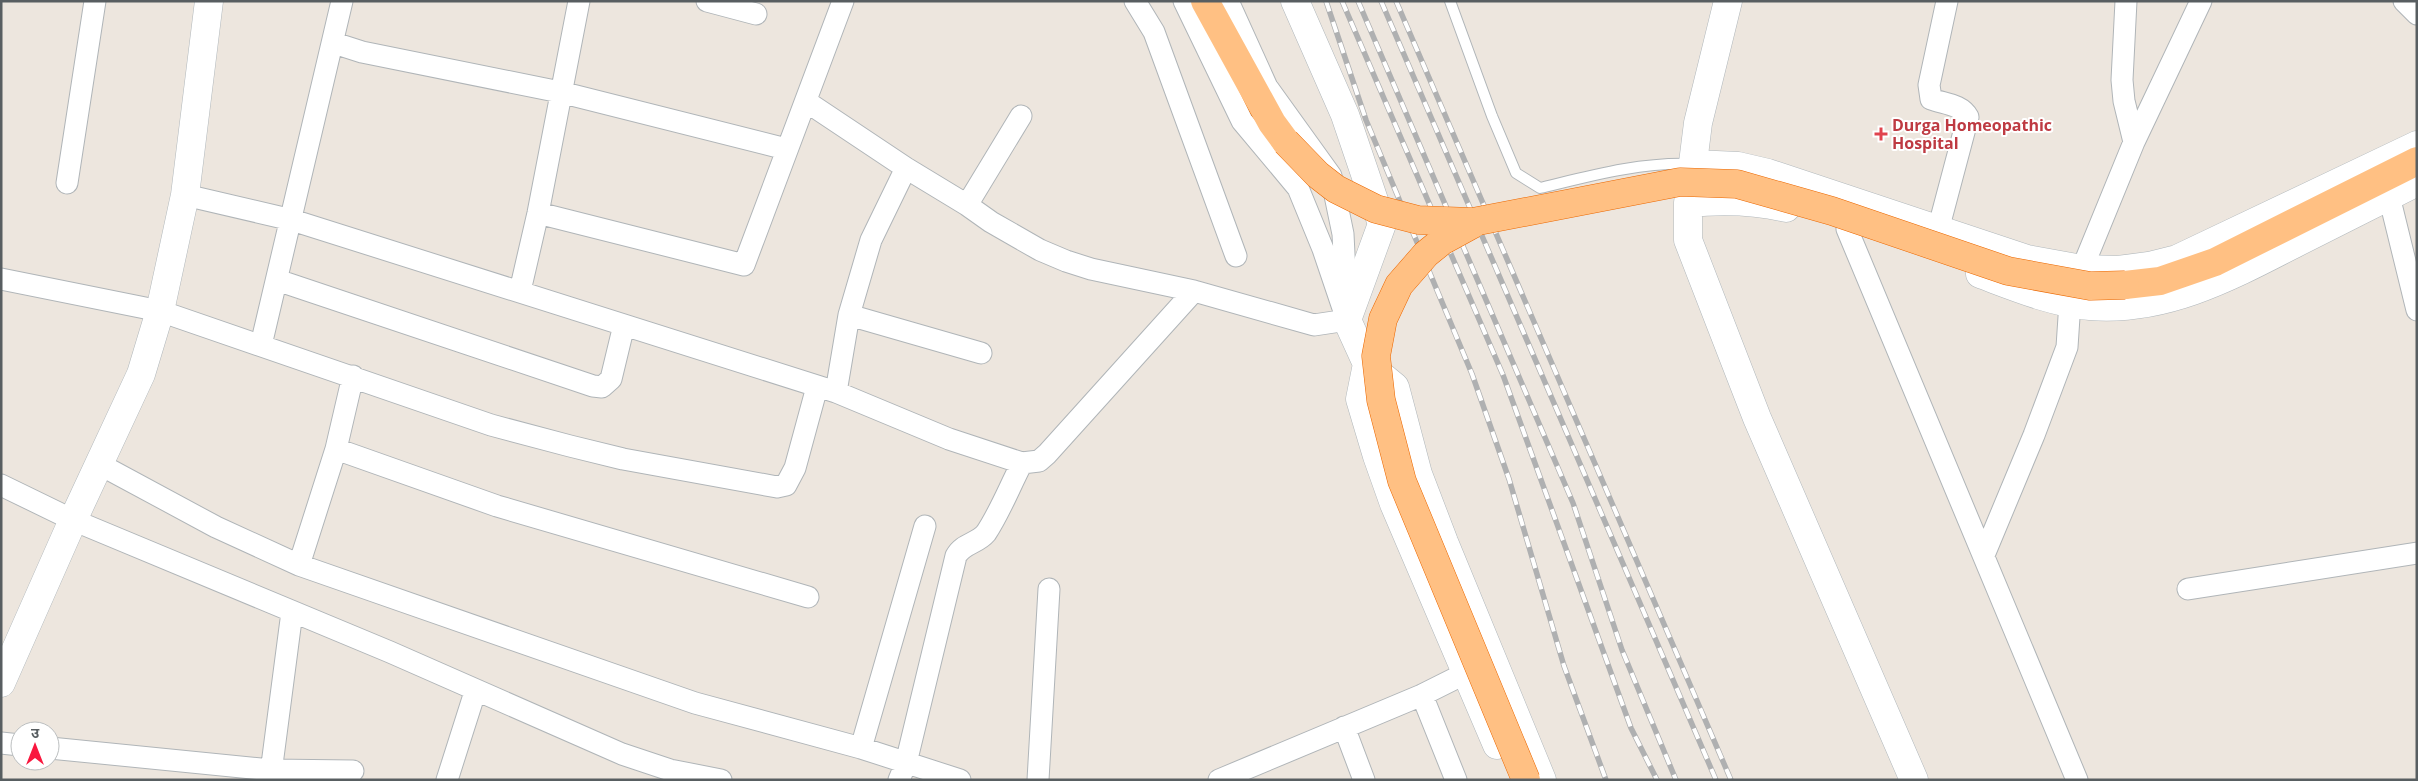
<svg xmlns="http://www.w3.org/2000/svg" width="2418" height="781" font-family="'Open Sans','Noto Sans Devanagari',sans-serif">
<rect width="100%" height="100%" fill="#ede6de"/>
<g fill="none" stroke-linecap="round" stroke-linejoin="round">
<g stroke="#b0b5b8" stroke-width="12">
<path id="lane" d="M1450,1L1492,116L1516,173L1540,188C1590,176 1640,162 1692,164"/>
</g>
<g stroke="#b0b5b8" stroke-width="23">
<path id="street" d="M707,1L756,14
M1135,1L1154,32L1236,256
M1184,1L1242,121L1298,188L1323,249L1347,320
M1228,1L1267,87L1331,176L1343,234L1346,295
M2126,1L2122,80L2124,101L2134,142
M2404,1L2417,14
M334,43L362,52L560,92L786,149
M807,102L906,168L967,205L991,222L1040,250L1066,261L1091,269L1194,291L1314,325L1347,320
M67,183L95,1
M185,195L292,220L836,392L949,439L1022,463L1039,461L1047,454L1194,291
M2389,196L2417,310
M967,205L1021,116
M538,213L744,265L843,1
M1847,229L2077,780
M1938,230L1968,117C1961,104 1944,104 1931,99L1929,85L1947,1
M1,279L160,311L491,425L570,446L623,459L777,487L786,485L795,468L817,387
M277,280L593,386L602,387L611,379L624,325
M520,291L538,213L579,1
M849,315L981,353
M261,345L342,1
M836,392L849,315L871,240L906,168
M336,449L497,506L808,597
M99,464L216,527L299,565L695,703L861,748L960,780
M1,485L73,520L390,652L622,754L670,770L721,780
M1984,555L2034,435L2067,347L2070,302L2082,269L2134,142L2201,1
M299,565L336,449L353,376
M2188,589L2417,553
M1422,695L1456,780
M1344,727L1364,780
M1,743L20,745
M50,748L271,770L353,771
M861,748L925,526
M270,780L292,612
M447,780L475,692
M899,780L906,763L956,556C963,543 977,544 986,533C1000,512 1010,486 1022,463
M1038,780L1049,589
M1219,780L1422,695L1466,673"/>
</g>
<g stroke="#b0b7bb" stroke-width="29">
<path id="secondary" d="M1295,1L1345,115L1382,224L1347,320L1367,364L1395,387L1418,474L1444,542L1542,780
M1728,1L1698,123L1688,203V240L1757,418L1914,780
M1694,164L1738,166L1768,173L2027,259L2082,269L2118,270L2149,266L2177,259L2417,145
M1688,203C1722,200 1753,200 1786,208
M1980,274C2015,287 2053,303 2090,306C2165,312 2230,277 2294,244C2335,223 2376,203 2417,182
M1367,364L1360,399L1377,456L1394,504L1497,745
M1,683L73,520L141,374L160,311L185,195L209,1"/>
</g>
<g stroke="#eb6700" stroke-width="29">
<path id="highway" d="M1205,1L1272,123L1286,142
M2125,285L2160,281L2215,262L2417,161"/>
</g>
<use href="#lane" stroke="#fff" stroke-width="10"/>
<use href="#street" stroke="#fff" stroke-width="21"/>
<use href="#secondary" stroke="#fff" stroke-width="28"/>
<use href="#highway" stroke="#ffc083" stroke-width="28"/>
<g stroke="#afb0b1" stroke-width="5.5">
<path id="rail" d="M1326,1L1366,120L1472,374L1509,479L1564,666L1606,780
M1342,1L1503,375L1631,728L1657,780
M1358,1L1573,503L1622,650L1676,780
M1381,1L1716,780
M1396,1L1731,780"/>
</g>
<use href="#rail" stroke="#fff" stroke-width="4" stroke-dasharray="11" stroke-linecap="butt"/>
<g stroke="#eb6700" stroke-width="29" stroke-linecap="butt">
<path id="highway-bridge" d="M1286,142L1318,175L1336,189L1376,209L1418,220L1473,222L1680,182L1737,184L1832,211L2008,271L2090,286L2125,285
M1473,224L1442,241L1426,254L1399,285L1383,319L1376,356L1381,400L1402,481L1526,780"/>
</g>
<use href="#highway-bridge" stroke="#ffc083" stroke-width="28"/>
</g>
<path fill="#e0444e" stroke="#fff" stroke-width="2" d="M1878.5 126.5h5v5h5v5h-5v5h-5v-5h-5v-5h5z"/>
<g text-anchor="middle" stroke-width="4" stroke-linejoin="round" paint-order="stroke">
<g font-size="16" font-weight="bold" fill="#be3a42" stroke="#fff" text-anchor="start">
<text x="1892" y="131">Durga Homeopathic<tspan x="1892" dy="18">Hospital</tspan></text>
</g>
</g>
<rect width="2418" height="781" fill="none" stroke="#585e61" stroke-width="5"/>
<g transform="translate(35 746)"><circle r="24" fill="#ffffff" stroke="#bcbfc0"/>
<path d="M0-4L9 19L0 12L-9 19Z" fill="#f9173e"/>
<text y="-8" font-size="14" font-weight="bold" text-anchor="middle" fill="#585e61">उ</text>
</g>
</svg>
